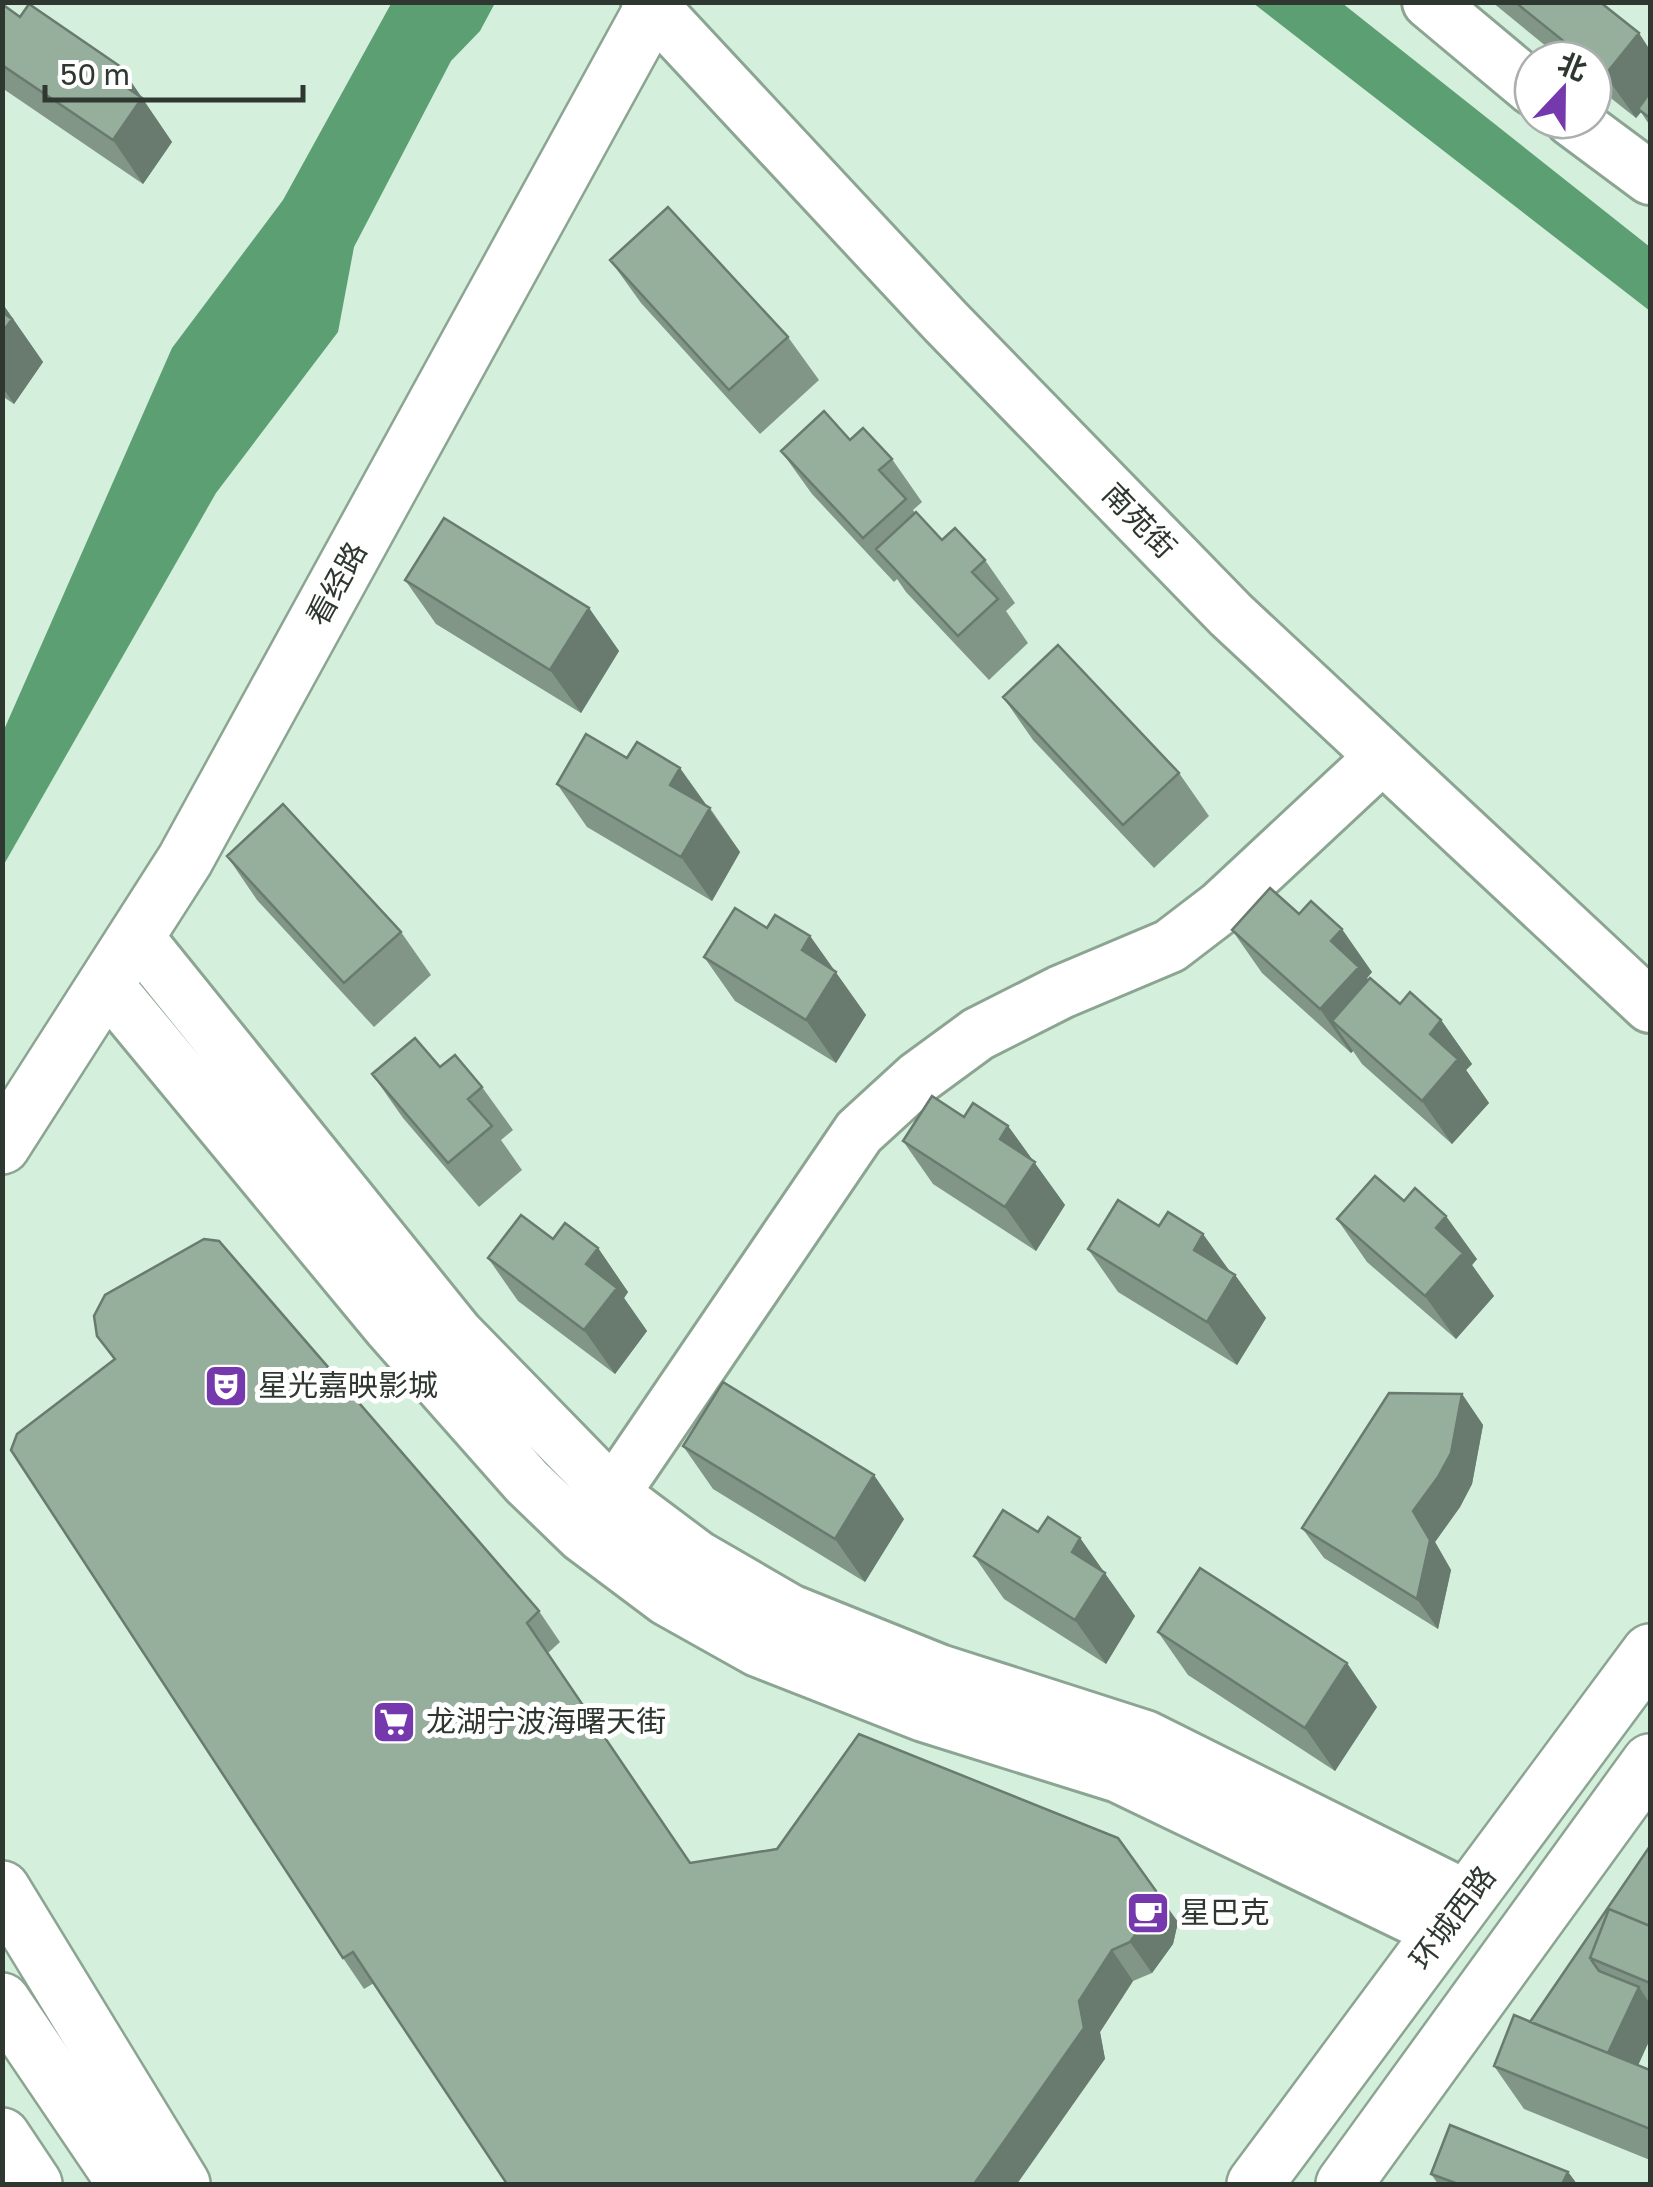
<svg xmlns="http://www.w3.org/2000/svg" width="1653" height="2187" font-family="'Golos Text','Noto Sans SC',sans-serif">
<rect width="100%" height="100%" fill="#d4efdc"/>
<path fill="#5c9f73" d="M392,2L495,3L480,31L451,61L354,247L338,332L216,493L3,866V732L172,348L283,200Z
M1253,3H1342L1650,247V311Z"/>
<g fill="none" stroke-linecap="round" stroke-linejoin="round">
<g stroke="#8ca593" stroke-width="58">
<path id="minor" d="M648,2L945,321L1231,615L1650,1006
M1429,2L1533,89
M1572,120L1650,178
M136,936L457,1334L613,1494L697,1557L790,1611L939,1671L1145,1737L1468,1898
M106,984L389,1326L527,1482L583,1536L667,1599L758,1650L924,1715L1119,1776L1443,1932
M593,1523L859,1132L918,1078L978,1034L1061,992L1170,946L1221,907L1382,757"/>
</g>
<g stroke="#8ca593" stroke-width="60">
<path id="major" d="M2,1146L185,860L656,2
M2,1889L182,2184
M1255,2184L1650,1652
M1344,2184L1650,1762"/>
</g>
<g stroke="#8ca593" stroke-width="60">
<path id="highway" d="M2,2001L126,2184
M2,2136L34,2184"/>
</g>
<use href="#minor" stroke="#fff" stroke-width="52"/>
<use href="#major" stroke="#fff" stroke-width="55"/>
<use href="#highway" stroke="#fff" stroke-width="55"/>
</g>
<path fill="#819687" d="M1492,2H1600L1650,50V126L1641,112L1636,118L1593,84V60H1563Z
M2,4L20,17L121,67L172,142L143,184L2,88Z
M610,260L788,337L819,380L760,434L641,303Z
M2,303L43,362L14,404L2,396Z
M850,440L892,459L922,502L913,510L915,513L942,540L985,560L1015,603L1006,611L1028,643L989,680L906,592L897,579L894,582L812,494L781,451Z
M405,580L589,608L619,651L581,713L436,624Z
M1003,697L1179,773L1209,816L1154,868L1033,740Z
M557,784L707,806L710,808L740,852L712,901L587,827Z
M227,856L401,932L431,975L374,1027L257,900Z
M1299,914L1372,972L1367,978L1368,980L1400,1004L1441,1020L1472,1064L1466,1070L1489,1103L1452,1144L1362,1064L1353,1051L1351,1053L1262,973L1232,930Z
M767,928L810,936L866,1015L836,1063L735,1001L704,957Z
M440,1067L482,1087L513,1130L501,1140L522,1170L479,1207L403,1118L372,1074Z
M964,1117L1008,1126L1065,1205L1036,1251L933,1184L903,1141Z
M1404,1201L1477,1259L1472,1265L1494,1296L1456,1339L1367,1262L1337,1219Z
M553,1239L598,1248L628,1292L624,1298L647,1331L615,1374L518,1301L488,1258Z
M1088,1249L1230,1272L1235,1275L1266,1318L1237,1365L1118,1292Z
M97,1336L539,1611L560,1642L548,1653L690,1863L1178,1922L1173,1944L1152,1973L1133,1981L1100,2032L1105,2059L374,1983L364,1989L343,1958L114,1360Z
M1462,1394L1483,1425L1472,1484L1460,1507L1435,1542L1451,1570L1438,1629L1324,1558L1302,1528Z
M683,1446L904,1519L865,1582L713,1489Z
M1038,1532L1080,1538L1135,1616L1106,1664L1004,1599L974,1556Z
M1158,1632L1377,1707L1335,1771L1188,1675Z
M1650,1846V2039L1638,2065L1650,2070V2160L1524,2109L1494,2066L1530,2022Z
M1568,2172L1577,2184H1438L1431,2174Z"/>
<path fill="#697a6e" d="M1639,33L1650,50V100L1638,109L1641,112L1636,118L1605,75Z
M121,67L172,142L143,184L113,140V78Z
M2,303L43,362L14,404L2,387Z
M589,608L619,651L581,713L550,670Z
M680,768L740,852L712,901L681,857L670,785Z
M1342,929L1372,972L1367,978L1390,1010L1332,1021L1353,1051L1351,1053L1320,1009L1331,941Z
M810,936L866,1015L836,1063L806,1020L802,950Z
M1441,1020L1472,1064L1466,1070L1489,1103L1452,1144L1422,1101L1430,1034Z
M1008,1126L1065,1205L1036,1251L1005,1207L1000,1139Z
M1446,1216L1477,1259L1472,1265L1494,1296L1456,1339L1425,1296L1436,1228Z
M1203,1234L1234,1277L1194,1250Z
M598,1248L628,1292L624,1298L647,1331L615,1374L584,1330L586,1264Z
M1235,1275L1266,1318L1237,1365L1207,1322Z
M1462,1394L1483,1425L1472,1484L1460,1507L1435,1542L1451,1570L1438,1629L1417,1599L1413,1511Z
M874,1475L904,1519L865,1582L835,1539Z
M1080,1538L1135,1616L1106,1664L1075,1620L1072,1552Z
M1347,1663L1377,1707L1335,1771L1305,1728Z
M1156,1891L1178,1922L1173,1944L1152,1973L1130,1942Z
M1112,1950L1133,1981L1100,2032L1105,2059L1017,2184H974L1079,2001Z
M1639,1987L1650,2004V2039L1626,2092L1605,2061Z
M1568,2172L1577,2184H1562Z"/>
<path fill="#96af9d" stroke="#697a6e" stroke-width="2.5" d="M1515,2H1600L1639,33L1605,75L1593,65V60H1587Z
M2,4L20,17L29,4L121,67L113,78L142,98L113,140L2,65Z
M1650,92V118L1638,109Z
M668,207L788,337L729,390L610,260Z
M2,312L12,319L2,333Z
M824,411L850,440L863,428L892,459L879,470L906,499L863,538L781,451Z
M916,512L942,540L955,528L985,560L972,572L998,599L958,636L876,549Z
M444,518L589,608L550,670L405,580Z
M1058,645L1179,773L1123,825L1003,697Z
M586,734L627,758L637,742L680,768L670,785L710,808L681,857L557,784Z
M283,804L401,932L344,983L227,856Z
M1270,888L1299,914L1311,901L1342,929L1331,941L1359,967L1320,1009L1232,930Z
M735,908L767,928L775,915L810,936L802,950L836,972L806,1020L704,957Z
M1370,978L1400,1004L1410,992L1441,1020L1430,1034L1458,1059L1422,1101L1332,1021Z
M415,1038L440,1067L455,1055L482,1087L468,1099L492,1126L448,1163L372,1074Z
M932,1096L964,1117L973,1103L1008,1126L1000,1139L1035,1162L1005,1207L903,1141Z
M1375,1176L1404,1201L1415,1188L1446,1216L1436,1228L1463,1253L1425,1296L1337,1219Z
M1118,1200L1159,1226L1168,1212L1203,1234L1194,1250L1235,1275L1207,1322L1088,1249Z
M521,1215L553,1239L565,1223L598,1248L586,1264L617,1288L584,1330L488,1258Z
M204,1239L219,1241L539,1611L527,1623L690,1863L777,1849L859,1734L1118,1838L1156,1891L1151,1913L1130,1942L1112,1950L1079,2001L1084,2028L974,2184H507L353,1952L343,1958L11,1450L17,1434L115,1359L97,1336L94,1316L105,1295Z
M723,1382L874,1475L835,1539L683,1446Z
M1389,1393L1462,1394L1451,1453L1438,1477L1413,1511L1430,1540L1417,1599L1302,1528Z
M1003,1510L1038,1532L1048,1517L1080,1538L1072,1552L1105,1573L1075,1620L974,1556Z
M1200,1568L1347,1663L1305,1728L1158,1632Z
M1650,1846V1926L1609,1909L1590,1958L1599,1971L1639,1987L1608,2053L1530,2022Z
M1609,1909L1650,1926V1983L1590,1958Z
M1514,2015L1650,2070V2129L1494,2066Z
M1450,2125L1568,2172L1562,2184H1458L1431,2174Z"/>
<defs>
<g id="theatre-square" transform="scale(2.25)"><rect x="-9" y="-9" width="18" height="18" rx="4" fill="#7538ad" stroke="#fff"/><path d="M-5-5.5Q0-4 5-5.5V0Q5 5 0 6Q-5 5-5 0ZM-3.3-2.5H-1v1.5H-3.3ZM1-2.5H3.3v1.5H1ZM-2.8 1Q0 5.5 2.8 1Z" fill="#fff"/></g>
<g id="supermarket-square" transform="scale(2.25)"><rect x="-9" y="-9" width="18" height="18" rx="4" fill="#7538ad" stroke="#fff"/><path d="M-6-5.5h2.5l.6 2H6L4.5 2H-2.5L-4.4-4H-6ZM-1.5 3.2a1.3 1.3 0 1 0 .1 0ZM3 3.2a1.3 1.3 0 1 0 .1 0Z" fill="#fff"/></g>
<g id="cafe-square" transform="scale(2.25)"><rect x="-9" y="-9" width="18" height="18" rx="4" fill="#7538ad" stroke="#fff"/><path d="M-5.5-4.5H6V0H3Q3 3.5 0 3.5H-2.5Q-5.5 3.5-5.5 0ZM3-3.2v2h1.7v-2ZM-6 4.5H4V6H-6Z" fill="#fff"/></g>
</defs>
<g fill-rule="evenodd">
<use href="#theatre-square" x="226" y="1386"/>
<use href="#supermarket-square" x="394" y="1722"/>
<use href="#cafe-square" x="1148" y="1913"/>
</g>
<g text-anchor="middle" stroke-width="10" stroke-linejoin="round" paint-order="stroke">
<g font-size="30" fill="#2e3831" stroke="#fff">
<text transform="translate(1139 521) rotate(46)" y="10">南苑街</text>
<text transform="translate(337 584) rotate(-61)" y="10">看经路</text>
<text transform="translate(1453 1918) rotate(-53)" y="10">环城西路</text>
</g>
<g font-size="30" fill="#2e3831" stroke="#fff" text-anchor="start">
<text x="258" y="1396">星光嘉映影城</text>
<text x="426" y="1732">龙湖宁波海曙天街</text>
<text x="1180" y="1923">星巴克</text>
</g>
</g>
<rect width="1653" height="2187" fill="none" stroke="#2e3831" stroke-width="10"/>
<g transform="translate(1563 90) rotate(22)"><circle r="48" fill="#ffffff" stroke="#abafad" stroke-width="2.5"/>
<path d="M0-8L18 38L0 25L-18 38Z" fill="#7538ad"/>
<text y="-15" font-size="28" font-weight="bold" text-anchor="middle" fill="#2e3831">北</text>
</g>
<path d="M45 85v15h258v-15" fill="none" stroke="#2e3831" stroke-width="5"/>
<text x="60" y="85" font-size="30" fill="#2e3831" stroke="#ffffff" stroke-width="8" paint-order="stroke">50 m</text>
</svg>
